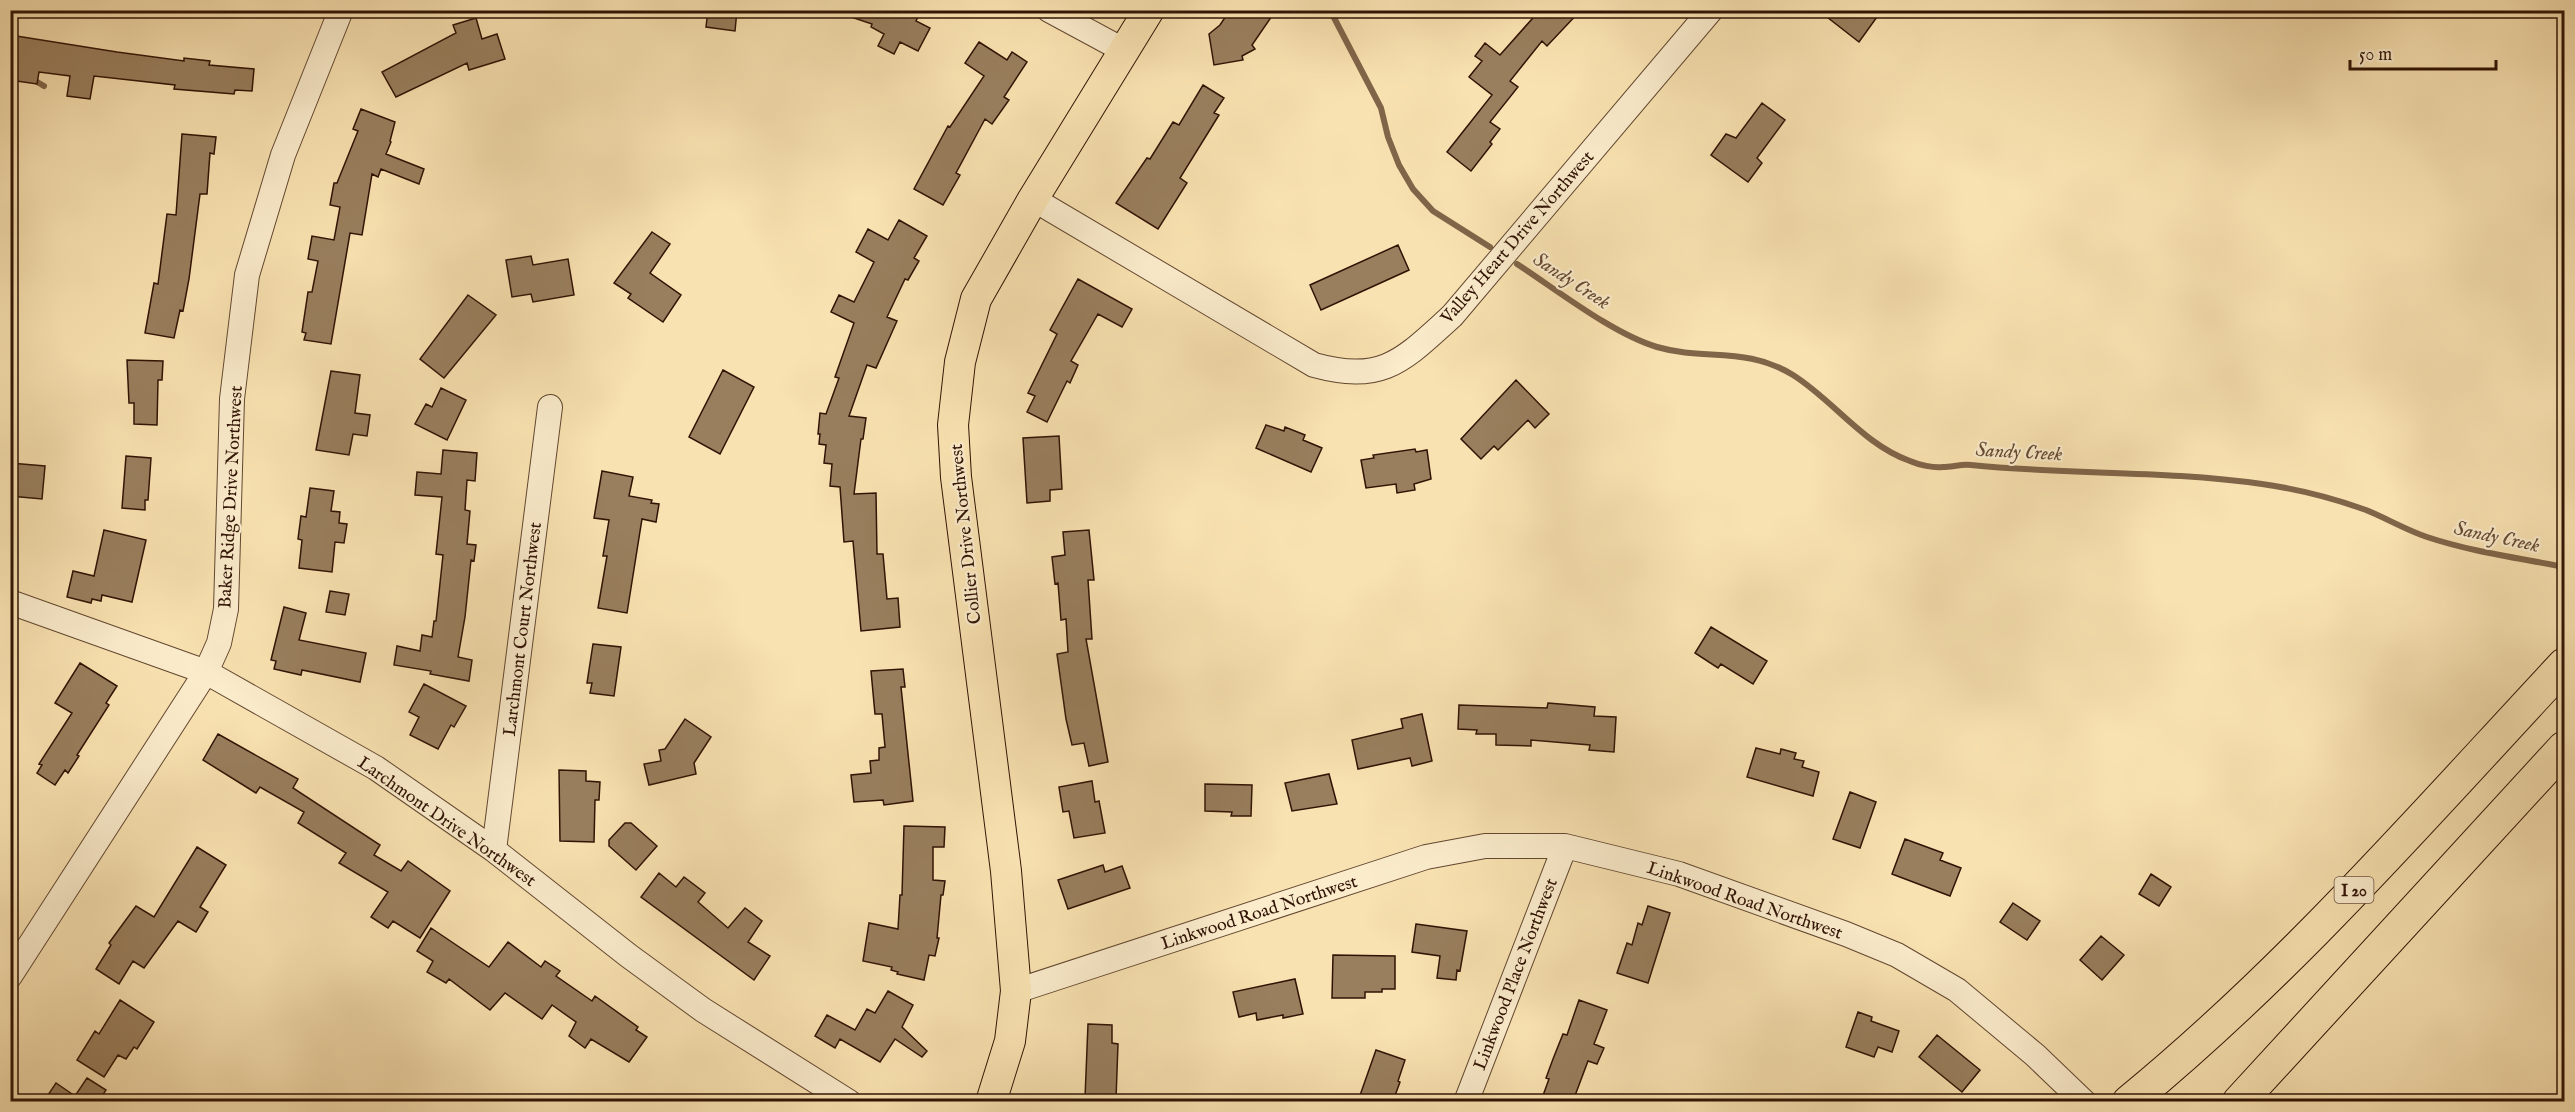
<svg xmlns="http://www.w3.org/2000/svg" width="2575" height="1112" font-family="'IM FELL English',serif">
<rect width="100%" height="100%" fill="#f9e2b1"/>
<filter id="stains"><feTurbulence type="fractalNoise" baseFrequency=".00333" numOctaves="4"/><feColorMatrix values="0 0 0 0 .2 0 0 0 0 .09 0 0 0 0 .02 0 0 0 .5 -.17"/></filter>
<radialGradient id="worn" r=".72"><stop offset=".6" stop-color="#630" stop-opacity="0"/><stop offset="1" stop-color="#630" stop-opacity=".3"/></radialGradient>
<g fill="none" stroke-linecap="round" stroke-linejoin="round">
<path stroke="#806549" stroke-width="6" d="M1330,10L1381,108L1388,137L1399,165L1413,189L1433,211L1490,247
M32,79L44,86
M1517,264C1557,290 1613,334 1657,347C1705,361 1746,346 1793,375C1833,400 1864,445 1910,461C1919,465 1933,468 1943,467C1952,467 1961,464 1971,465C2068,475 2166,470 2262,484C2297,489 2333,498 2366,510C2386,518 2406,530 2427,537C2472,552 2519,558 2564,567"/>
</g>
<path fill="#997f5e" stroke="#301305" stroke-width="1.5" d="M708,10H737L735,31L706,27Z
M839,10H905L918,17L916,21L930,28L918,51L900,42L894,54L878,46L884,34L871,27L872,24L839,13Z
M1230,10H1276L1252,45L1255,49L1242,56L1243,60L1214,65L1209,34L1220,25Z
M1540,10H1581L1547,46L1542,41L1510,81L1518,87L1490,122L1500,129L1490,142L1492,144L1471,171L1447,152L1492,95L1469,77L1482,61L1475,56L1485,43L1500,55Z
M1818,10H1882L1859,42Z
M476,18L482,39L497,34L505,59L469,70L467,63L396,97L382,72L456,33L453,25Z
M10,35L117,52L184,61V58L210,61L209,65L254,69L252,91L235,90L234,94L174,89L175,85L94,76L90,99L67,96L70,76L39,72L37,84L10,80Z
M979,42L1007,60L1012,52L1027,62L1004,97L1009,100L992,124L985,119L956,173L960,175L943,205L914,189L948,126L950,127L984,76L965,63Z
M1203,85L1224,98L1214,113L1219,115L1180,178L1187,183L1158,229L1116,203L1147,158L1150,159L1173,122L1179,125Z
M1762,103L1785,120L1757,158L1762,163L1748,182L1711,155L1726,134L1736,138Z
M361,109L395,122L390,141L391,142L386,154L424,169L419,184L381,169L378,177L372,174L362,235L350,233L331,344L304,340L306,333L302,332L308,292H312L318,261L308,259L312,236L334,240L340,207L330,205L334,183H337L358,131L353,129Z
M182,134L216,137L214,154L210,153L207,194H200L189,279L183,311L180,310L174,338L145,333L154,283L158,284L167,214L176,215Z
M899,220L927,236L914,258L919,261L908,280L905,279L887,317L897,321L876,368L867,365L849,416L866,418L863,439H861L854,494L876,493L877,554H883L887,599L898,598L900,627L861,631L853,541L844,542L840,487L830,486L832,464L824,463L826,445L819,444L820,434H818L820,413L826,414L839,378L835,377L854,323L831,312L839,295L854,302L874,262L856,252L868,229L888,240Z
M652,232L670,244L650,273L681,295L663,322L628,298L631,294L614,283Z
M1398,245L1409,270L1321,310L1310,285Z
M531,256L533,265L568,259L574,295L533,302L531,294L512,297L506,260Z
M1078,279L1132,309L1122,327L1098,314L1071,361L1078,365L1070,383L1067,381L1047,422L1027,412L1035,396L1028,393L1057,334L1050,330Z
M468,295L496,315L444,378L420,359Z
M127,360L163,361L162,380H158L157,425L134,424V403H129Z
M723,370L754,387L720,454L689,437Z
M331,371L360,375L355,413L370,415L367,436L353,434L349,455L316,450Z
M1516,380L1549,414L1535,428L1528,420L1498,450L1494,446L1481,459L1461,439Z
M441,388L466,400L447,440L415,424L426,404L432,407Z
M1266,425L1284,431L1285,427L1305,435L1303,440L1322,448L1311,472L1256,448Z
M1059,436L1062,489L1050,490V501L1027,503L1023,438Z
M1415,449L1416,452L1427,450L1431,479L1414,484L1415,490L1397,493L1396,484L1366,488L1361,460L1374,458L1373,455Z
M443,450L477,453L475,481L467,480L465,510L470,511L467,544L476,545L474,561L471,560L465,617L458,657L472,660L469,681L430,674L431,671L394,665L397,646L420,651L422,635L432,637L434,621H436L443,555L436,554L442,497L415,495L417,472L441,474Z
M126,456L151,458L148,500H145V510L122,508Z
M10,463L45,466L42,499L10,496Z
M602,471L633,477L629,496L652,500L651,503L659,504L656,522L642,519L627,613L598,608L607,556H603L609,520L594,518Z
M310,488L334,491L331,511L340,512L339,523L347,524L344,543L335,542L332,572L299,568L302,540L298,539L301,516L306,517Z
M104,530L146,540L132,602L102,595L101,601L92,599L91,603L67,597L73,571L94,576Z
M1089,530L1094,580H1088L1092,639H1086L1108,762L1089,766L1084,743L1072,745L1066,719L1057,654L1068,652L1066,619L1061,620L1058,583L1055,584L1052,557L1065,555L1063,532Z
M330,591L349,594L345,615L326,612Z
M284,607L306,613L299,640L366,653L360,682L302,670L301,675L274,669L276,661L271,660Z
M1711,627L1767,661L1753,684L1721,664L1718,668L1695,653Z
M593,644L621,647L614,696L590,693L592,683H587Z
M80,663L117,686L106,703L109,705L77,755L79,756L68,773L65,770L55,785L37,773L42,765L39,764L72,713L55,703Z
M903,669L905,687H901L913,801L884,805L883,800L854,802L851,775L871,773L870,761L879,760V748L885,747L882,714H875L871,671Z
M424,684L466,706L454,727L451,725L438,749L410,735L419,717L409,712Z
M1548,703L1595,707L1594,716L1616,717L1614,752L1589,750L1590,745L1531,740V746L1496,745V734H1476L1477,730L1458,729L1459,705L1547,708Z
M1422,714L1432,761L1412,766L1410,758L1358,769L1352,740L1403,728L1401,719Z
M685,719L711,737L694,763L696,774L649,785L644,764L661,761L659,750L665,749Z
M218,734L298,779L293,788L380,845L374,855L401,871L408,861L450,891L420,938L393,921L388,928L371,917L388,892L339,863L346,853L298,823L304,812L260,787L256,793L203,760Z
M1756,748L1780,754L1781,749L1796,753L1794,759L1804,761L1802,767L1819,772L1813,796L1747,777Z
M559,770L586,771V781L600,782L599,800H595L594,842L560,841Z
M1329,774L1337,804L1292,811L1285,783Z
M1092,781L1095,802L1099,801L1105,833L1074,838L1069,811L1063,812L1059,787Z
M1205,784L1252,785L1251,816H1231L1232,812L1205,811Z
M1850,792L1876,802L1860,848L1833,839Z
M625,823H631L657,846L636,870L609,846V840Z
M904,826L945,827L944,847H933V880L945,881L943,895H941L937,938H939L935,956L929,955L924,980L897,974L898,972L891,970L892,967L863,961L869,923L898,929L900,895H902Z
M1905,839L1943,853L1940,860L1961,868L1950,896L1892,874Z
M197,847L226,865L200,907L208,912L196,932L178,921L144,968L133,961L119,984L96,969L111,945L109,943L136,906L154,917Z
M1103,865L1105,872L1122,866L1130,888L1068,909L1058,880Z
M659,873L676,887L684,877L705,893L698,902L728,928L745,908L762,921L748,942L770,956L754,980L641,897Z
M2151,874L2171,887L2159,906L2139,894Z
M2013,903L2040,921L2027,940L2000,922Z
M1648,906L1670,913L1648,983L1617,973L1627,943L1632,945L1638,923L1642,925Z
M1416,924L1467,931L1460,971L1457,970L1456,980L1437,978L1440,956L1412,952Z
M431,928L489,967L508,942L541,967L545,961L560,971L556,976L592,1001L595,996L638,1027L636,1030L647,1037L629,1062L591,1039L585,1048L569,1036L576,1022L552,1005L542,1019L505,993L490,1010L449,979L446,983L427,972L433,961L417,951Z
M2101,936L2124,955L2102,980L2080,960Z
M1333,955L1395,956V989H1382V992H1365V998H1332Z
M1295,979L1303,1014L1283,1018V1015L1257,1020L1256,1013L1239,1017L1233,992Z
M888,991L913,1005L902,1027L927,1051L922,1057L895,1039L880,1062L840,1039L835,1048L815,1036L827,1015L855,1030L867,1009L875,1013Z
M120,1000L154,1022L137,1049L134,1047L126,1059L118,1055L104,1077L77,1060L95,1031L99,1034Z
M1579,1000L1607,1010L1594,1044L1604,1048L1597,1064L1588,1061L1573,1101H1541L1549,1079L1546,1078L1553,1059L1563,1034L1567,1035Z
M1858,1012L1872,1017L1871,1021L1899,1031L1892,1052L1878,1047L1874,1057L1846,1047Z
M1088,1024L1112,1025V1043L1118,1044L1116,1099L1085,1098Z
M1937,1035L1980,1070L1962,1092L1919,1057Z
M1376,1050L1405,1060L1398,1081L1400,1082L1393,1101H1358Z
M87,1078L106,1090L99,1101H44L56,1083L75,1096Z"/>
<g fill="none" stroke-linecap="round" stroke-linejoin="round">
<g stroke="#624730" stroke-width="26">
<path id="minor" d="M1049,10L1125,51
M1033,199L1314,365C1384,384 1403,360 1452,316L1711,10
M10,602L206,672L376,768L494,850L629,956L703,1010L849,1102
M494,850L550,407
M10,976L206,672L219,643L226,609L232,399L247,275L283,155L341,10
M1016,991L1426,857L1485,846H1565L1679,874L1846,934L1897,955L1957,990L2035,1055L2084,1102
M1466,1102L1565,846"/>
</g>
<g stroke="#301305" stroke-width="32">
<path id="major" d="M991,1102L1010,1041L1016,991L1006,871L956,477L953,425L960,362L976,299L1033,199L1149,10"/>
</g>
<g stroke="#301305" stroke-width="35">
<path id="highway" d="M2129,1102C2289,971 2424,815 2564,665
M2239,1102L2564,748"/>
</g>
<use href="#minor" stroke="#fbeccc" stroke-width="24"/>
<use href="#major" stroke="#f9e2b1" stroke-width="30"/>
<use href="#highway" stroke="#f9e2b1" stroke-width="33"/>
</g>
<g text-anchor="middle" stroke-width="4.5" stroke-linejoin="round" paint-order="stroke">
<rect fill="#fbeccc" stroke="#6d5441" stroke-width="1.5" x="2334.5" y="877" width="39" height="26" rx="4.5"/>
<g font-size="16" font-weight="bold" fill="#301305">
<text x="2354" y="896">I 20</text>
</g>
<g font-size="18" fill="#301305" stroke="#fbeccc">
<text transform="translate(1517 237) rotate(-49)" y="6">Valley Heart Drive Northwest</text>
<text transform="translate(230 497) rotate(-87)" y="6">Baker Ridge Drive Northwest</text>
<text transform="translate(965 534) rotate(-96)" y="6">Collier Drive Northwest</text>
<text transform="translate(522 629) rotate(-83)" y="6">Larchmont Court Northwest</text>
<text transform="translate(447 821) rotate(35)" y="6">Larchmont Drive Northwest</text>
<text transform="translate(1745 900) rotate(19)" y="6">Linkwood Road Northwest</text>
<text transform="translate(1259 912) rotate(-18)" y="6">Linkwood Road Northwest</text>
<text transform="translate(1515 974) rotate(-69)" y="6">Linkwood Place Northwest</text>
</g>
<g font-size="20" font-style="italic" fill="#654a33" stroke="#fbeccc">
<text transform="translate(1572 280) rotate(33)" y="7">Sandy Creek</text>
<text transform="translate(2019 451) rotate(3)" y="7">Sandy Creek</text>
<text transform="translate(2497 536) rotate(12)" y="7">Sandy Creek</text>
</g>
</g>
<rect width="2575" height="1112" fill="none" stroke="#f9e2b1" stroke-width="36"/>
<rect x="12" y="12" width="2551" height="1088" fill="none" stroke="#301305" stroke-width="3"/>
<rect x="18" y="18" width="2539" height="1076" fill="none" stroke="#301305" stroke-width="1.5"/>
<path d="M2350 60v9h146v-9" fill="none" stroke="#301305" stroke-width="3"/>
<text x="2359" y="60" font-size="18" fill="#301305" stroke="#fbeccc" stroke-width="4.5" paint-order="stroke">50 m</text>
<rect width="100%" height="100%" filter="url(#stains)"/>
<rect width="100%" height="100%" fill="url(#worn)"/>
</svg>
